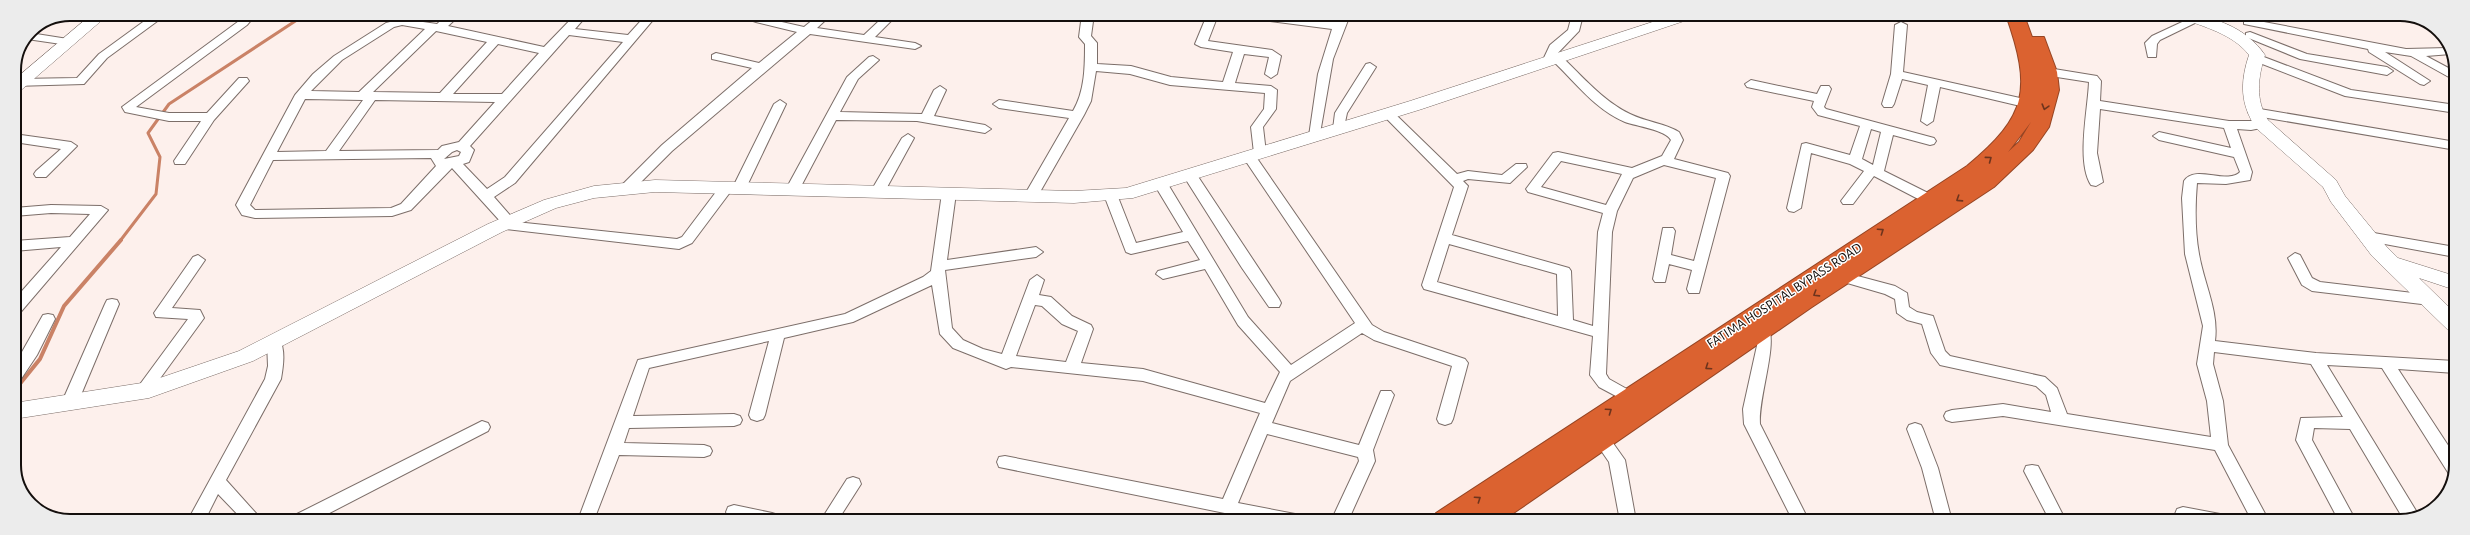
<svg xmlns="http://www.w3.org/2000/svg" width="2470" height="535" font-family="'Alegreya Sans',sans-serif">
<rect width="100%" height="100%" fill="#fdf0ec"/>
<g fill="none" stroke-linecap="round" stroke-linejoin="round">
<path stroke="#ca8266" stroke-width="3" d="M120,241L156,194L160,157L148,133L169,104L306,14"/>
<path stroke="#ca8266" stroke-width="4" d="M14,391L40,359L64,306L121,240"/>
<g stroke="#7c6e69" stroke-width="2">
<path id="street" d="M154,14H167L107,58L84,84L14,86V80L18,79L77,78L99,54Z
M235,14H247L252,19L247,25L136,107L169,113H207L239,78H247L249,81L214,120L185,164H175L174,161L201,121H169L125,112L122,107L239,21Z
M448,14H461L448,26L544,47L576,14H588L575,29L628,35L647,14H658L515,183L494,197L516,222L677,239L682,237L722,184L727,183L733,187L774,104L780,100L786,104L745,190L740,191L734,187L692,243L679,249L497,228L495,225L500,221L452,168L411,210L392,216L255,218L242,215L236,205L295,95L313,74L334,56L386,23L402,19L437,24ZM402,25L425,29L359,92L311,91L342,60L394,27ZM436,31L487,42L440,93L373,92ZM569,35L623,42L505,177L487,189L463,164L469,162L474,150L470,146ZM498,44L539,53L502,94H453ZM305,99L363,100L326,151L277,152ZM375,100L495,102L459,142L442,146L438,150L339,151ZM457,150L461,152L459,156L444,159L452,152ZM431,158L436,166L401,204L391,208L255,210L250,205L273,160Z
M734,14H766L764,18L804,27L820,14H832L817,28L864,35L880,20L864,14H898L875,37L915,43L921,46L915,49L810,34L672,151L633,190H623L621,187L623,184L662,145L752,68L712,59V55L716,53L759,63L797,32L756,22Z
M1082,14H1094L1091,36L1097,43V64L1131,66L1171,77L1223,82L1233,52L1201,47L1195,44L1207,15H1218L1208,41L1272,50L1281,56L1277,74L1271,78L1265,74L1269,57L1244,54L1235,83L1271,86L1277,90L1276,109L1263,127L1266,153L1265,156L1260,157L1254,153L1251,127L1264,109L1265,93L1170,85L1130,74L1096,71L1091,101L1084,115L1036,199H1026L1024,196L1069,118L999,108L993,104L999,100L1073,111C1085,91 1085,66 1085,44L1079,37Z
M1241,15H1272L1335,22L1339,15H1350L1333,59L1319,139H1311L1309,136L1318,74L1332,29L1247,18Z
M1572,15H1583L1579,31L1555,56H1561C1583,77 1603,101 1630,114C1646,122 1664,123 1679,132L1683,140L1674,159L1728,173L1730,176L1699,293H1689L1687,289L1692,270L1669,264L1665,282H1655L1653,279L1663,228H1673L1675,231L1671,255L1694,261L1716,178L1664,165L1633,178L1617,211L1612,232L1606,374L1609,379L1634,393L1637,397L1634,401L1629,403L1599,387L1590,375L1593,336L1424,289L1422,285L1454,187L1382,114L1388,110L1392,111L1457,174L1468,171L1502,175L1516,164H1526L1527,167L1510,183L1468,179L1463,181L1468,186L1452,235L1569,268L1571,271L1573,320L1593,326L1598,232L1603,213L1528,192L1526,189L1553,153L1558,152L1632,168L1662,156L1671,140C1666,130 1636,126 1625,122C1596,110 1576,83 1554,62L1548,66L1544,65L1542,62L1550,45L1568,30ZM1561,161L1622,174L1606,205L1541,187ZM1449,244L1557,274L1558,316L1437,282Z
M2195,16L2199,17V21L2160,40L2157,44L2156,57H2148L2145,43L2152,36Z
M2248,19L2406,49L2448,48L2451,54L2426,56L2456,72V81L2411,56L2385,52L2430,81L2424,85L2420,84L2369,52L2368,49L2244,24V20Z
M1901,22L1907,25L1903,72L2029,100L2035,104L2029,108L1940,87L1933,121L1927,125L1921,121L1928,85L1902,79L1894,104L1892,107H1884L1882,104L1891,74L1895,25Z
M2250,32L2307,54L2387,67L2393,71L2387,75L2300,59L2246,37V33Z
M30,33L68,39L74,42L68,45L27,39Z
M2256,54L2351,90L2456,105V113L2345,96L2252,60L2250,58Z
M873,56L879,60L858,79L840,112L922,114L934,90L940,86L946,90L934,116L985,125L991,129L985,133L917,121L836,120L798,192H788L786,189L847,77L869,57Z
M1370,63L1376,67L1347,113L1343,132H1335L1333,129L1335,113L1366,64Z
M2048,68L2097,76L2101,81L2100,101L2229,121H2266L2268,124L2266,127L2251,130L2237,129L2252,172L2250,180L2226,184L2197,183C2195,206 2195,232 2199,254C2204,284 2219,311 2215,341L2316,353L2455,361V373L2398,369L2455,456V475L2449,474L2382,368L2327,365L2418,514L2404,520L2350,429L2314,428L2312,440L2356,521H2339L2296,440L2301,418L2343,417L2311,364L2214,352L2213,364L2223,401L2228,445L2269,521H2252L2215,450L2003,416L1952,422L1946,420L1944,416L1946,412L1952,410L2003,404L2051,412L2046,395L2036,386L1940,365L1931,353L1922,324L1907,320L1897,313L1895,299L1885,294L1830,278L1828,275L1830,272L1835,270L1895,286L1907,293L1909,307L1917,312L1933,316L1945,351L1950,356L2045,377L2057,388L2067,414L2211,437L2207,401L2197,364L2203,326L2185,254L2182,198L2184,181C2195,164 2227,185 2240,172L2234,157L2159,140L2153,136L2159,132L2231,148L2224,128L2100,109L2097,153L2103,182L2096,186L2091,185C2076,162 2088,109 2089,82L2044,75L2042,72L2044,69Z
M1751,80L1817,94L1821,86H1829L1831,89L1824,107L1826,109L1934,138L1936,141L1934,144L1930,145L1893,135L1884,171L1934,196L1936,199L1934,202H1924L1874,176L1853,204H1843L1841,201L1864,171L1850,164L1811,153L1801,208L1794,212L1789,211L1787,208L1802,144L1806,143L1850,155L1860,126L1818,115L1812,107L1814,101L1747,87L1745,84ZM1871,129L1881,132L1873,165L1862,159Z
M2254,108L2456,142V150L2250,115L2248,112Z
M14,134L71,142L77,146L46,177H36L34,174L36,171L61,149L14,142Z
M908,134L914,138L885,191L878,195L873,194L871,191L902,138Z
M1249,153L1254,154L1372,325L1384,332L1465,359L1468,363L1453,419L1451,423L1445,425L1439,423L1437,419L1452,366L1374,340L1362,333L1290,381L1272,423L1359,445L1381,391H1391L1394,395L1373,450L1375,461L1348,521H1331L1359,461L1358,457L1267,434L1238,503L1295,514L1301,516L1303,521L1259,520L999,467L997,462L999,457L1005,456L1223,499L1260,413L1143,381L1011,367L1006,369L953,348L940,334L932,285L853,322L784,338L765,415L763,419L757,421L751,419L749,415L769,341L649,368L633,416L734,414L740,416L742,420L740,424L734,426L629,428L624,443L704,445L710,447L712,451L710,455L704,457L619,455L594,520H578L638,360L845,314L923,277L931,271L942,193L949,189L956,193L947,260L1036,247L1043,252L1036,257L945,270L952,328L963,340L983,349L1002,354L1030,280L1037,275L1044,280L1039,295L1051,297L1072,316L1091,325L1093,329L1081,363L1143,369L1265,403L1280,372L1238,325L1205,269L1163,279L1156,274L1158,271L1200,260L1188,241L1131,254L1126,252L1104,195L1111,191L1116,192L1136,243L1183,232L1154,184L1161,180L1166,181L1248,317L1291,365L1355,323L1243,157ZM1035,305L1042,306L1062,324L1078,331L1066,362L1016,356Z
M1190,171L1195,172L1279,299L1281,303L1279,307H1269L1242,268L1183,175Z
M51,205L101,206L108,210L19,314L14,315V300L61,247L14,251V241L70,237L90,214L51,213L14,216V208Z
M2368,232L2455,247V257L2363,240L2361,237Z
M2295,253L2300,255L2312,278L2320,282L2430,295L2437,300L2430,305L2312,291L2302,285L2288,258Z
M198,255L205,260L172,308L200,310L204,318L148,395H138L135,391L138,387L188,319L156,317L154,313L193,257Z
M112,299L117,300L119,304L78,402L75,406H65L62,402L105,304L107,300Z
M48,314L53,315L55,319L37,355L19,382L14,384V366L43,315Z
M1763,325L1768,326C1778,344 1758,398 1760,424L1809,521H1793L1744,424L1743,409L1758,341L1756,330L1758,326Z
M274,337L279,338C286,350 283,367 281,379L226,480L262,520H243L218,494L205,520H188L265,379L268,366L267,342L269,338Z
M482,421L488,423L490,427L488,431L316,520H293L295,515Z
M1915,423L1921,425L1923,429L1938,468L1952,521H1936L1922,468L1907,429L1909,425Z
M1597,427L1603,429L1625,460L1636,521H1620L1609,462L1589,433L1591,429Z
M2032,465L2038,466L2066,521H2050L2024,471L2026,466Z
M853,477L859,479L861,484L838,520H821L847,479Z
M734,505L772,513L778,515L780,520H741L728,517L726,512L728,507Z
M2183,507L2220,514L2226,516L2228,521H2183L2177,519L2175,514L2177,509Z"/>
</g>
<g stroke="#7c6e69" stroke-width="1">
<path id="secondary" d="M92,14H109L20,91L14,93V80Z
M1674,15H1696L1693,18L1422,109L1133,198L1074,203L655,192L594,198L556,208L502,232L253,361L149,398L14,419V403L148,382L239,351L488,224L544,200L594,186L655,180L1074,191L1126,188L1410,101Z
M2178,15C2211,14 2246,27 2265,55C2258,77 2255,100 2268,120L2336,180L2345,196L2386,246L2398,258L2455,276V290L2419,278L2455,313V332L2448,330L2372,256L2331,202L2323,187L2256,128C2240,104 2240,82 2249,55C2233,34 2204,27 2181,18Z"/>
</g>
<g stroke="#954524" stroke-width="2">
<path id="highway" d="M2006,15H2024L2032,37H2044L2057,72L2059,90L2049,127L2033,150L1994,187L1812,307L1502,521H1468L1469,519L1432,521L1436,513L1967,166C2028,116 2032,89 2006,15ZM2031,122L2019,142L2008,152Z"/>
</g>
<use href="#street" fill="#fff" fill-rule="evenodd"/>
<use href="#secondary" fill="#fff" fill-rule="evenodd"/>
<use href="#highway" fill="#db6230" fill-rule="evenodd"/>
</g>
<defs><path id="oneway-chevron" d="M-2-3.5L2.5 0L-2 3.5" fill="none" stroke-width="1.6" stroke-linecap="round" stroke-linejoin="round"/></defs>
<g stroke="#6e341d">
<use href="#oneway-chevron" transform="translate(2045 107) rotate(106)"/>
<use href="#oneway-chevron" transform="translate(1989 159) rotate(-37)"/>
<use href="#oneway-chevron" transform="translate(1959 199) rotate(147)"/>
<use href="#oneway-chevron" transform="translate(1881 231) rotate(-34)"/>
<use href="#oneway-chevron" transform="translate(1816 294) rotate(148)"/>
<use href="#oneway-chevron" transform="translate(1708 367) rotate(146)"/>
<use href="#oneway-chevron" transform="translate(1609 411) rotate(-35)"/>
<use href="#oneway-chevron" transform="translate(1478 499) rotate(-34)"/>
</g>
<g text-anchor="middle" stroke-width="3" stroke-linejoin="round" paint-order="stroke">
<g font-size="14" fill="#140f0d" stroke="#fff">
<text transform="translate(1784 295) rotate(-33)" y="5">FATIMA HOSPITAL BYPASS ROAD</text>
</g>
</g>
<path d="M0 0H2470V535H0ZM70 21H2400A49 49 0 0 1 2449 70V465A49 49 0 0 1 2400 514H70A49 49 0 0 1 21 465V70A49 49 0 0 1 70 21Z" fill="#ececec" fill-rule="evenodd"/>
<path fill="none" stroke="#140f0d" stroke-width="2" d="M70 21H2400A49 49 0 0 1 2449 70V465A49 49 0 0 1 2400 514H70A49 49 0 0 1 21 465V70A49 49 0 0 1 70 21Z"/>
</svg>
